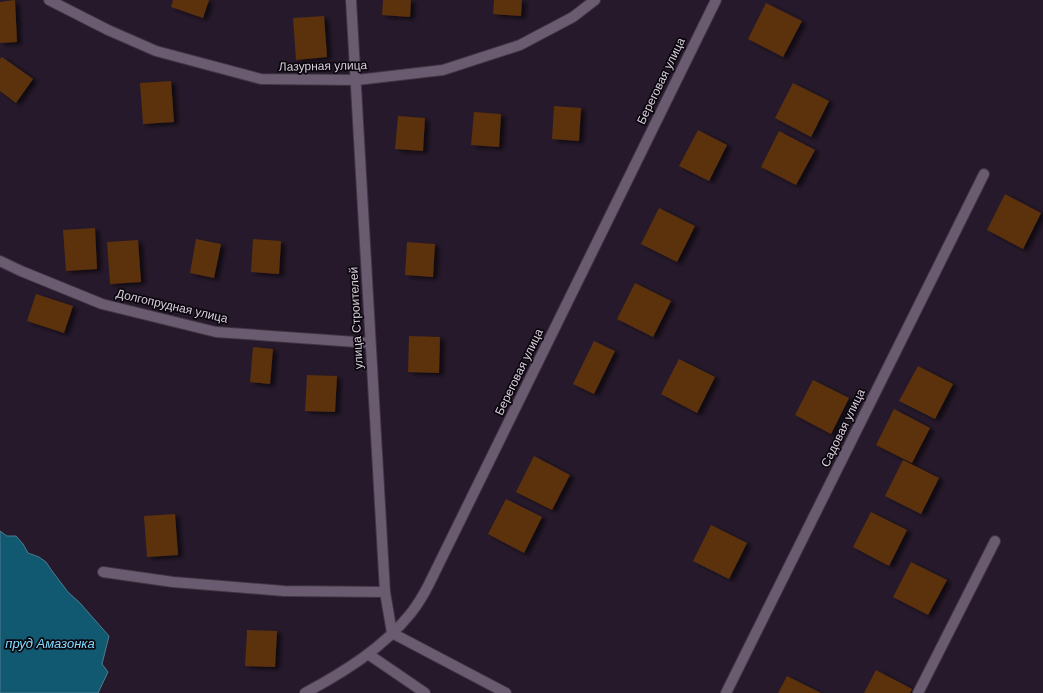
<svg xmlns="http://www.w3.org/2000/svg" width="1043" height="693" font-family="Helvetica,sans-serif">
<defs>
<filter id="shadow"><feDropShadow dx="4.5" dy="2.5" stdDeviation="2" flood-color="#0009"/></filter>
</defs>
<rect width="100%" height="100%" fill="#26192b"/>
<path fill="#115970" stroke="#4c7c90" d="M0,531L7,536H16L23,544L28,553L39,557L46,562L52,571L68,592L80,603L109,636L102,664L108,672L98,693H0Z"/>
<path fill="#5b310f" filter="url(#shadow)" d="M15,0L17,42L0,43V2Z
M173,0H209L203,18L171,7Z
M383,0H411L410,17L382,15Z
M494,0H522L521,16L493,14Z
M766,3L802,21L783,57L748,39Z
M324,16L327,57L296,60L293,18Z
M2,57L33,79L16,103L0,91V59Z
M171,81L174,122L143,124L140,83Z
M793,83L829,101L811,137L775,118Z
M554,106L581,108L579,141L552,139Z
M474,112L501,114L499,147L471,145Z
M398,116L425,118L423,151L395,149Z
M698,130L727,145L709,181L679,166Z
M779,131L815,150L796,185L761,167Z
M1005,194L1041,213L1023,249L987,230Z
M659,208L695,226L677,262L641,244Z
M95,228L97,269L66,271L63,230Z
M196,239L221,244L214,278L190,273Z
M253,239L281,241L279,274L251,272Z
M138,240L141,282L110,284L107,242Z
M407,242L435,244L433,277L405,275Z
M635,283L671,301L653,337L617,319Z
M36,294L73,306L64,333L27,321Z
M409,336L440,337L439,373L408,372Z
M594,341L615,351L594,394L573,384Z
M253,347L273,349L270,384L250,382Z
M679,359L715,377L697,413L661,394Z
M918,366L953,384L935,419L899,401Z
M307,375L337,376L335,412L305,411Z
M813,380L849,398L831,434L795,415Z
M894,409L930,428L912,463L876,445Z
M534,456L570,475L552,510L516,492Z
M903,460L939,478L921,514L885,496Z
M506,499L542,517L524,553L488,534Z
M871,512L907,530L889,566L853,547Z
M175,514L178,555L147,557L144,516Z
M711,525L747,543L729,579L693,561Z
M911,562L947,580L928,615L893,597Z
M247,630L277,631L275,667L245,666Z
M876,670L912,689L910,693H864Z
M787,676L821,693H778Z"/>
<g fill="none" stroke-linecap="round" stroke-linejoin="round">
<g stroke="#3f3543" stroke-width="12">
<path id="minor" d="M49,0L108,30L156,51L261,79L357,80L443,70L520,45L573,17L595,0
M351,0L385,592L392,633
M0,261L21,271L102,304L216,332L370,343
M103,572L173,582L284,591L385,592
M392,633L506,693
M368,654L425,693
M305,693C344,672 383,648 411,613C418,604 424,594 429,584L716,0
M726,693L984,174
M918,693L995,541"/>
</g>
<use href="#minor" stroke="#6a5b70" stroke-width="10"/>
</g>
<g text-anchor="middle" stroke-width="3.5" stroke-linejoin="round" paint-order="stroke">
<g font-size="12" fill="#d7cfdb" stroke="#0c070e">
<text transform="translate(323 66) rotate(-1)" y="4">Лазурная улица</text>
<text transform="translate(661 81) rotate(-64)" y="4">Береговая улица</text>
<text transform="translate(172 306) rotate(13)" y="4">Долгопрудная улица</text>
<text transform="translate(356 318) rotate(-93)" y="4">улица Строителей</text>
<text transform="translate(519 372) rotate(-64)" y="4">Береговая улица</text>
<text transform="translate(843 428) rotate(-64)" y="4">Садовая улица</text>
</g>
<g font-size="13" font-style="italic" fill="#80dcff" stroke="#0c070e">
<text x="50" y="648">пруд Амазонка</text>
</g>
</g>
</svg>
